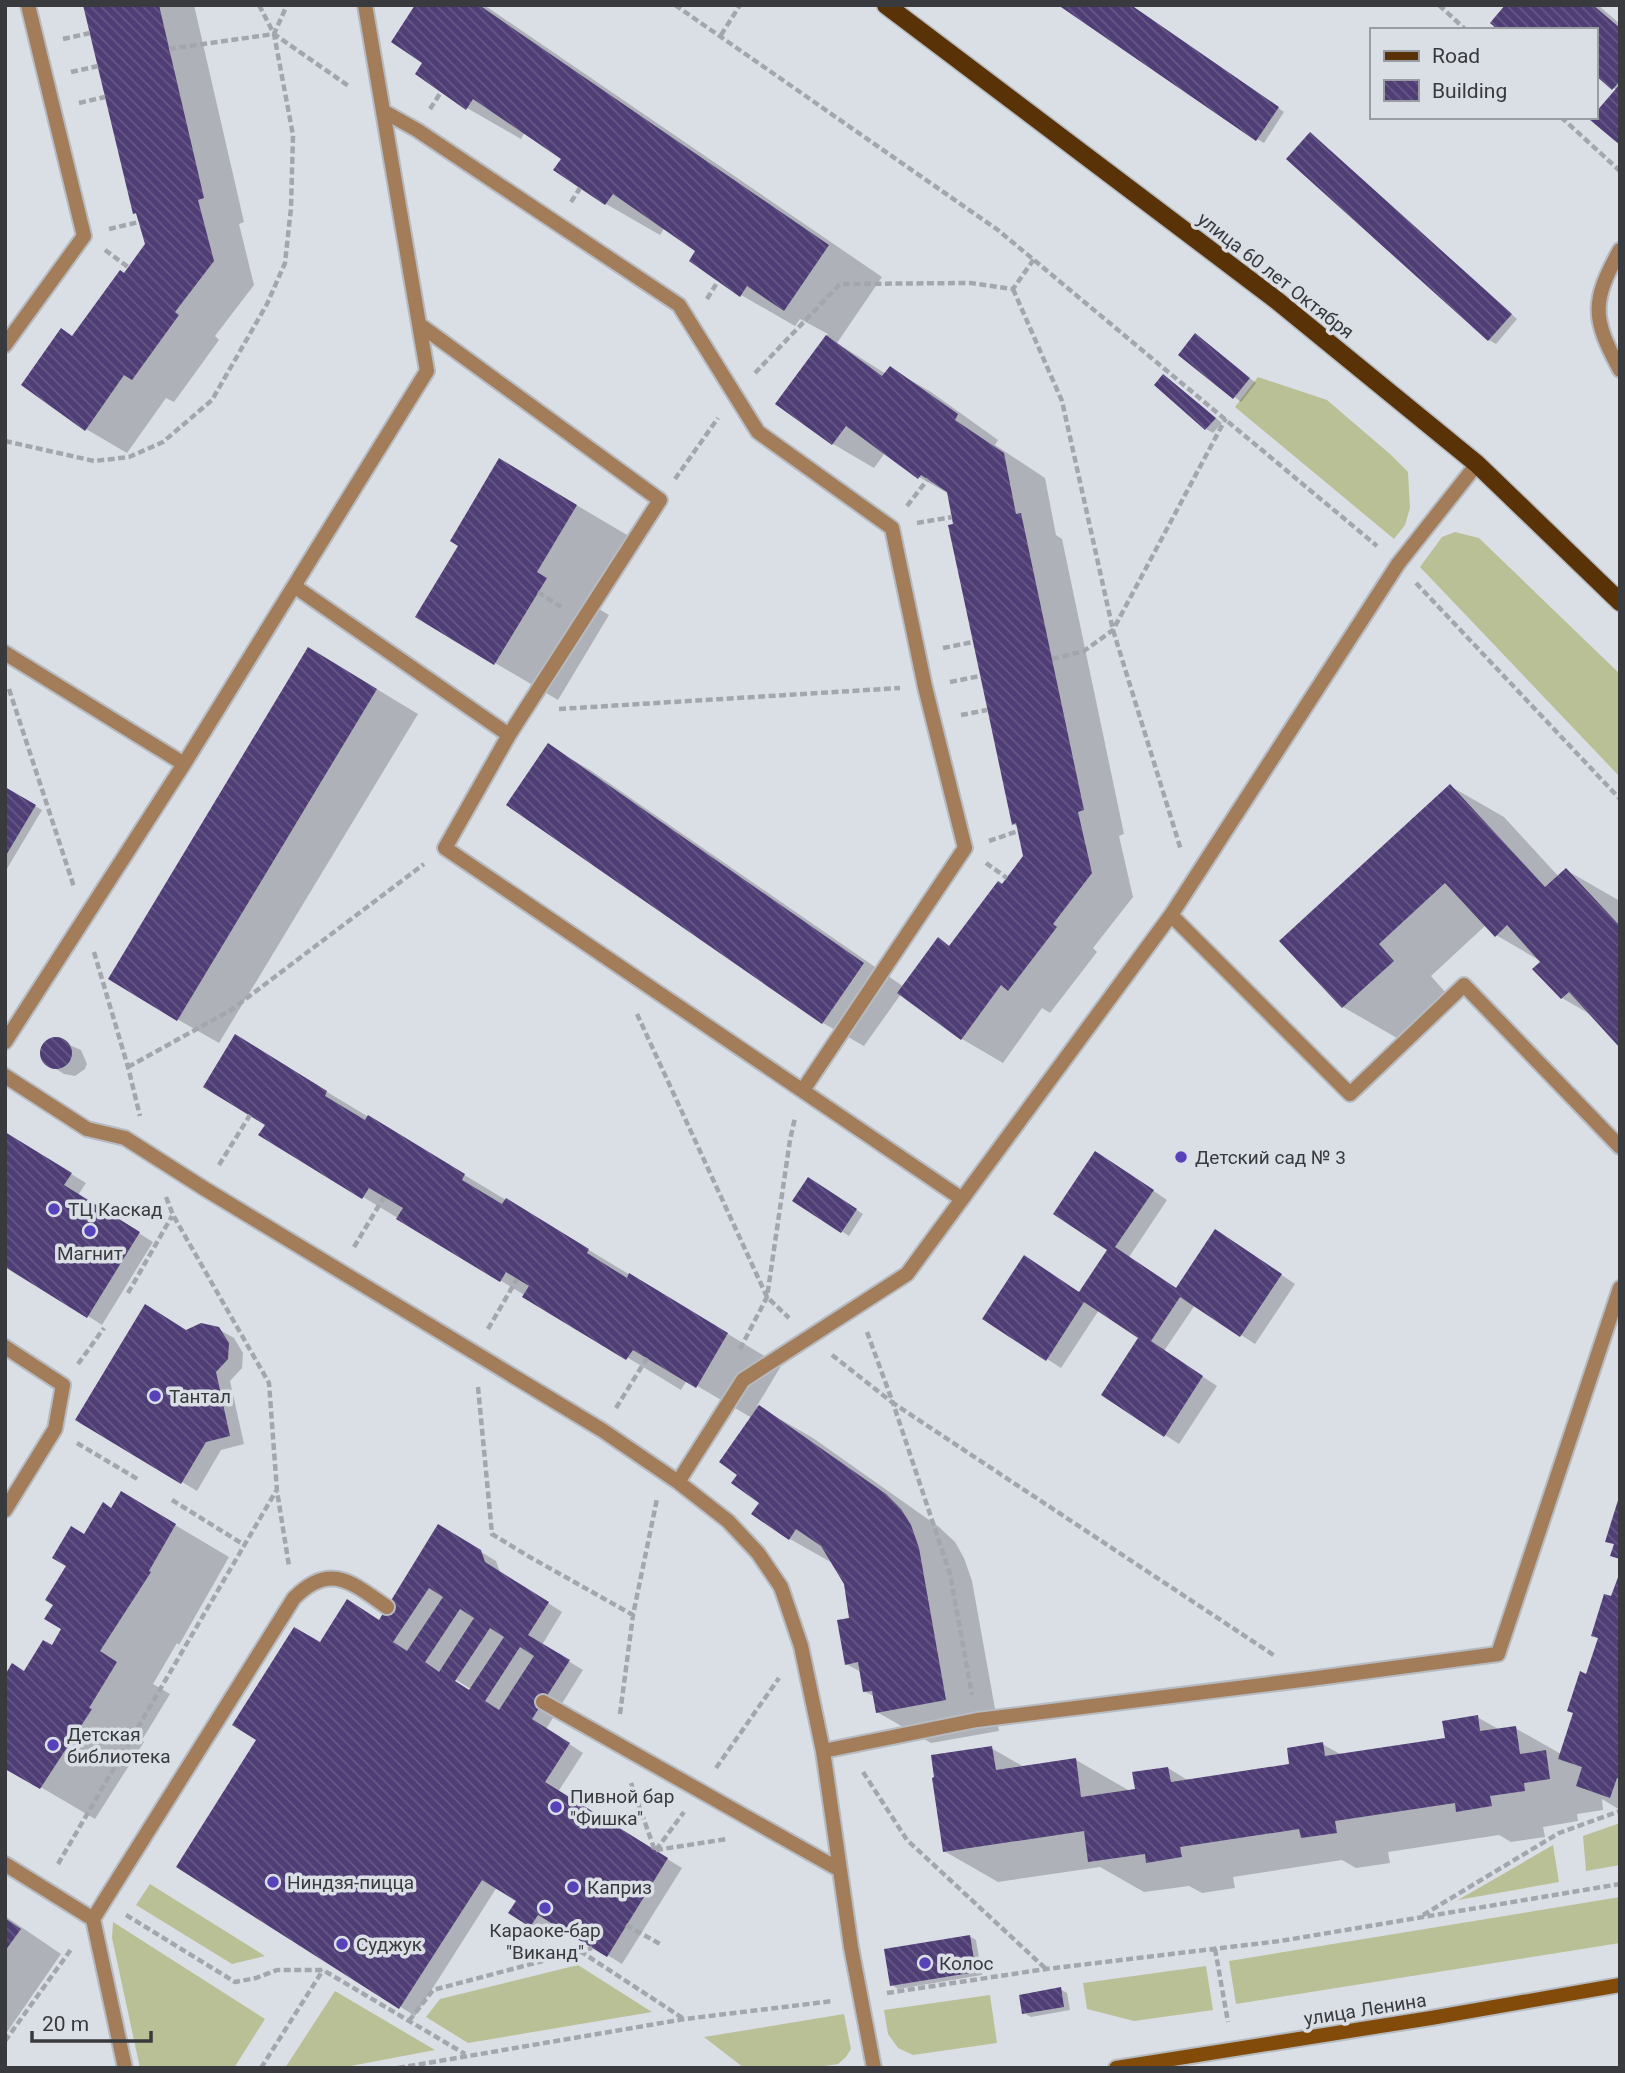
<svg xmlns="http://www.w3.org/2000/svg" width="1625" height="2073" font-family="Roboto,sans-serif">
<defs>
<pattern id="building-back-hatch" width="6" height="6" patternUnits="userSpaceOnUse" patternTransform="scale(1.75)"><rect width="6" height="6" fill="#4f3d75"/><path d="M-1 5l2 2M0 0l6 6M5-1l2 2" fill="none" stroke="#665885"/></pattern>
</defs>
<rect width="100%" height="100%" fill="#dadfe6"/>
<path fill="#bac096" d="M1258,377L1327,400L1390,454L1408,472L1410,508L1405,525L1394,539L1235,407Z
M1455,532L1479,538L1620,674V777L1420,567L1442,537Z
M1620,1823V1865L1586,1871L1583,1836Z
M1553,1845L1559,1882L1458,1900Z
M150,1884L265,1956L232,1964L136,1905Z
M1620,1897V1943L1236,2004L1229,1961Z
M113,1922L265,2019L234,2068H140L112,1938Z
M578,1965L652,2012L468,2043L426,2017L440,1999Z
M1206,1966L1213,2010L1134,2021L1087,2009L1083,1983Z
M335,1991L435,2050L340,2068H285Z
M990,1995L997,2043L913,2055L898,2048L888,2034L884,2010Z
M844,2014L851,2049L846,2057L838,2064L812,2068H744L704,2037Z"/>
<path fill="#0003" fill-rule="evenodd" d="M85,5H194L244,222L239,224L254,285L215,336L219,340L174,402L166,398L127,453L86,429L23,384L73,337L147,245L139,216L134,213Z
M418,5H483L490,9L882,277L837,343L886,374L890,368L931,392L998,440L995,445L1045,478L1056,535L1062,539L1124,834L1119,836L1133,897L1093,948L1097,952L1050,1013L1042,1008L1003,1063L962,1039L901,994L864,1046L823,1023L549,746L590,770L904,987L939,940L951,947L1025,856L1019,827L1013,824L949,494L919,477L885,453L874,468L833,444L778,404L828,334L800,319L795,326L741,295L698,250L665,227L660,235L606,204L555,169L563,158L525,132L521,139L467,108L424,63Z
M1129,5L1284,112L1264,143L1257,139Z
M1507,5H1598L1620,24V143L1592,120L1617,90L1613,88L1595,30Z
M1310,135L1517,319L1496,344L1489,340Z
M1202,340L1256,383L1241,402L1180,354Z
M1164,376L1170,380L1222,423L1213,433L1206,429Z
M500,460L639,542L599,609L609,615L558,700L417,617L460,546Z
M350,673L418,714L219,1043L177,1019Z
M1450,786L1504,817L1559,877L1566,870L1620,901V1045L1593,1016L1562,998L1542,962L1496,935L1486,925L1431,976L1446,993L1397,1038L1343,1007Z
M5,789L42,810L5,872Z
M236,1037L781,1366L757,1406L813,1438L939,1527L955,1542L964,1558L972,1581L999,1731L931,1743L877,1712L875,1697L864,1691L861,1672L846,1664L851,1619L845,1583L834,1564L790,1539L739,1475L752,1418L687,1380L681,1390L261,1135L267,1124Z
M58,1040L81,1050L87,1064L85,1069L75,1076L64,1074L45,1062L42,1052L48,1043Z
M5,1134L86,1183L78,1195L153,1242L102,1325L88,1316Z
M1110,1161L1167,1200L1129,1257L1178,1289L1230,1240L1295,1284L1255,1344L1195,1305L1164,1351L1217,1386L1179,1444L1165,1435L1140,1337L1099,1310L1061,1368L1047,1359L1080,1293L1109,1249Z
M815,1183L863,1214L849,1236L794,1201Z
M218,1329L234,1338L243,1353L242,1368L230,1381L244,1444L221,1450L197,1491L77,1419L187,1332Z
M175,1525L229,1557L179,1645L177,1643L153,1684L170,1694L142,1740L144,1742L95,1819L5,1766L25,1673L52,1647L64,1629L55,1604L84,1536Z
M439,1526L496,1561L500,1572L562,1612L542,1645L583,1670L546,1729L583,1753L558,1792L682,1868L622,1964L553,1922L545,1934L510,1913L518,1900L497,1887L415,2016L178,1867L320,1644L380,1621ZM448,1675L471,1689V1693L447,1678Z
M1620,1576V1810L1602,1799L1603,1810L1577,1814L1578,1821L1543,1827L1545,1837L1511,1842L1499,1835L1388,1852L1390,1863L1356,1868L1342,1860L1233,1877L1235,1888L1202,1893L1189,1886L1144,1892L1100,1867L998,1882L944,1851L991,1748L1026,1768L1076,1760L1130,1791L1137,1790L1168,1768L1189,1781L1291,1766L1322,1744L1342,1755L1447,1740L1477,1717L1500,1730L1515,1728L1561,1754Z
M5,1916L61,1954L5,2035Z
M969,1936L976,1940L982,1975L898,1989L892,1985Z
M1060,1989L1067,1993L1070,2010L1031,2017L1024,2013Z"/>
<path fill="url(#building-back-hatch)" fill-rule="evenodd" d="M83,5H159L204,198L198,200L214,261L175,312L179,315L132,380L124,375L85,431L21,385L61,328L72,336L120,270L124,273L145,244L136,213L133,214Z
M415,5H479L829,245L784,311L747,286L740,297L689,261L695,251L613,194L605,205L553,170L561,159L473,99L466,110L415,74L422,63L391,42Z
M1058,5H1131L1279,107L1256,141Z
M1505,5H1593L1620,28V81L1612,90L1595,75V30H1498L1490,23Z
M1620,84V145L1590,120L1595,117V113Z
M1310,132L1512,314L1488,341L1286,159Z
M1195,333L1250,378L1233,399L1178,355Z
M826,335L882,376L890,366L958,414L955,420L1004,453L1016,514L1021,513L1084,810L1078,812L1092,873L1053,924L1057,927L1008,991L1001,985L961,1040L897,993L938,937L949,946L998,881L1002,884L1023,856L1016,823L1012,825L985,698L948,525L953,524L947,492L921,475L918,479L846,426L832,445L775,404Z
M1163,374L1216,418L1205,430L1154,385Z
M499,458L577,505L537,572L547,578L494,665L415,617L458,546L450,541Z
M308,647L377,689L177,1021L108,979Z
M548,743L864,963L822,1024L506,805Z
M1450,784L1545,887L1566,868L1620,926V1048L1569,992L1561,999L1532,969L1540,962L1507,925L1495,937L1445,883L1379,944L1394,961L1342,1008L1279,941Z
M5,787L36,805L5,857Z
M235,1034L327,1091L325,1096L365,1120L368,1115L465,1174L462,1180L502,1204L506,1198L589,1249L587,1253L627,1278L629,1273L728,1333L696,1388L633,1350L626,1360L522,1297L529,1286L506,1272L500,1282L396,1219L403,1208L369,1188L362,1199L258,1135L265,1125L203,1087Z
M40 1053a16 16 0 1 1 32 0a16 16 0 1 1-32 0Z
M5,1132L72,1173L64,1185L140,1232L87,1318L5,1267Z
M1095,1151L1154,1190L1115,1247L1176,1288L1215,1229L1282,1274L1240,1337L1180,1297L1151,1341L1203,1376L1164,1437L1101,1395L1138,1338L1084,1302L1046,1361L982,1319L1024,1255L1079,1292L1107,1250L1053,1214Z
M808,1177L857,1209L841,1233L792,1201Z
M145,1304L186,1330L201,1323L219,1327L229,1343L228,1359L216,1372L230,1436L206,1442L181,1484L75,1420Z
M759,1405L886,1494L901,1509L911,1525L919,1548L946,1700L876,1713L872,1691L863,1692L858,1662L845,1665L837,1620L849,1618L844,1584L821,1546L796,1529L789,1540L751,1514L759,1503L731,1483L737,1475L719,1462Z
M121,1491L176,1524L149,1571L151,1572L100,1651L117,1662L89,1708L92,1709L40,1789L5,1769V1675L12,1663L24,1671L43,1640L52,1645L61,1629L44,1619L53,1605L45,1600L66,1566L52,1558L71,1526L84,1534L103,1502L111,1508Z
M1619,1497H1620V1559L1610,1556L1614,1544L1605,1542Z
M438,1524L481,1550L485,1562L549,1602L528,1635L570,1660L532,1719L570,1743L545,1782L668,1858L607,1957L538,1915L530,1927L508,1913L516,1901L482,1880L399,2009L176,1867L256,1740L232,1725L294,1627L320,1642L347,1599L379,1620ZM429,1588L443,1597L407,1651L393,1642ZM460,1609L474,1618L439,1672L425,1662ZM490,1628L504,1637L469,1690L455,1681ZM520,1647L534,1656L499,1710L485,1701Z
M1620,1572V1779L1617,1778L1610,1798L1576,1786L1582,1767L1558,1759L1573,1713L1567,1711L1580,1671L1586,1674L1598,1638L1591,1636L1604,1594L1611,1596Z
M1478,1715L1480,1731L1516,1726L1520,1754L1546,1750L1550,1779L1524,1783L1525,1791L1490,1796L1492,1806L1456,1812L1455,1803L1335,1821L1337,1833L1301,1838L1299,1829L1180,1847L1182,1857L1146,1863L1145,1854L1088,1862L1084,1831L943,1852L932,1778L934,1777L931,1755L992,1746L996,1770L1076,1758L1081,1797L1135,1789L1132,1772L1168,1767L1171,1782L1289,1764L1287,1748L1323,1742L1325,1756L1445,1738L1442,1721Z
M5,1918L21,1929L5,1951Z
M970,1935L976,1972L890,1986L884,1949Z
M1061,1987L1064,2007L1022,2014L1019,1995Z"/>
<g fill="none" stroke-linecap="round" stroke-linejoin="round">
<g stroke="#b6bbc1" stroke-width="18">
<path id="service" d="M383,111L417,130L679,305L758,432L892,528L925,687L965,848L803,1090
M1620,250C1591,302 1592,318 1620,370
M420,325L660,500L509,735
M5,345L84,236L28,5
M294,586L509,735L445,848L962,1199
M5,653L184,764
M1171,915L1350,1094L1464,985L1620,1147
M5,1042L184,764L427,371L365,5
M5,1076L87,1129L125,1138L205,1189L602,1430L678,1482L728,1521L758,1553L781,1587L801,1646L823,1751L851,1947L874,2068
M5,1347L63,1385L55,1429L5,1510
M678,1482L743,1380L907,1274L1171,915L1398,564L1477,464
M543,1702L840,1870
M823,1751L977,1720L1310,1679L1498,1654L1620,1288
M5,1864L93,1919L125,2068
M93,1919L294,1598C330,1562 351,1582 387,1607"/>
</g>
<g stroke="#b6bbc1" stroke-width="18">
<path id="secondary" d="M1116,2068L1431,2018L1620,1985"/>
</g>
<g stroke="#b6bbc1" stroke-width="21">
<path id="primary" d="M886,5L1275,299L1477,464L1620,602"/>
</g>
<path stroke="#a3a7ad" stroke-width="4.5" stroke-dasharray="7 3.5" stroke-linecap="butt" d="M259,5L274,34L350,87
M675,5L998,230L1377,546
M1439,5L1466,30
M721,35L740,5
M63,39L90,33
M169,49L274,34L287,5
M71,72L98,66
M79,103L105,97
M430,109L441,92
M1561,117L1620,171
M571,202L580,188
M109,229L139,222
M105,250L128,267
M1013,289L1062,401L1113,630L1181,850
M707,299L718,281
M755,373L840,284L971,283L1013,289L1034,259
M5,441L94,461L129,457L163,442L212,400L267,304L285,263L291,208L293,135L274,34
M675,479L718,418
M907,506L928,479
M917,523L952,517
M1416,583L1620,799
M538,592L561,607
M943,648L973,642
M1052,659L1084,651L1113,630L1226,418
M950,682L980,676
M9,689L74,887
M559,709L900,688
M961,715L987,710
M989,841L1018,831
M986,863L1007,878
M94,952L128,1067L140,1116
M637,1014L767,1297L789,1318
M128,1067L231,1010L424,864
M219,1165L250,1115
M166,1197L173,1215L269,1383L277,1491L289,1566
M354,1247L384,1197
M128,1293L172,1216
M488,1329L517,1279
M867,1332L893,1403L1275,1656
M740,1349L767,1297L790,1140L795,1118
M832,1355L893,1403L950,1574L972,1695
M78,1364L104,1328
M478,1387L492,1534L528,1556L633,1615
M616,1408L647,1358
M77,1443L139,1480
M172,1500L246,1546
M620,1714L633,1615L657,1499
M716,1768L779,1678
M863,1772L907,1840L1046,1969
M631,1783L655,1851
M656,1850L684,1812
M656,1850L727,1839
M58,1864L276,1491
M126,1915L235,1982L256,1978L277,1970H323L465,2054
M1423,1915L1559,1833L1620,1811
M626,1925L660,1944
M1215,1949L1228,2022
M580,1951L684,2019
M887,1993L1046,1969L1280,1941L1620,1884
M409,2021L433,1990L592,1948
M5,2041L72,1948
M261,2068L323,1970
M398,2068L685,2019L833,2001"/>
<use href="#service" stroke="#a37c59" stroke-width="14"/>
<use href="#secondary" stroke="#824b09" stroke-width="14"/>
<use href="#primary" stroke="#593207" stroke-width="18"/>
</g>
<g fill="#5842ba" stroke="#dadfe6" stroke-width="2.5">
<circle cx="1181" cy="1157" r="7"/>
<circle cx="54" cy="1209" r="7"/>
<circle cx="90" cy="1231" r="7"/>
<circle cx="155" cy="1396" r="7"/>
<circle cx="53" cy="1745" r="7"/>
<circle cx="556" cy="1807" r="7"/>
<circle cx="273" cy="1882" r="7"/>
<circle cx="573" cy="1887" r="7"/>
<circle cx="545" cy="1908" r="7"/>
<circle cx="342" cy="1944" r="7"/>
<circle cx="925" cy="1963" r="7"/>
</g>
<g text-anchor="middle" stroke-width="7" stroke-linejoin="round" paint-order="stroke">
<g font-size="19" fill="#383a3d" stroke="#dadfe6">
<text transform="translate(1276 275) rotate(38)" y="7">улица 60 лет Октября</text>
<text transform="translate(1365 2009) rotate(-9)" y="7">улица Ленина</text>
</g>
<g font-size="19" fill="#383a3d" stroke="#dadfe6" text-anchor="start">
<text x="1195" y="1164">Детский сад № 3</text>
<text x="68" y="1216">ТЦ Каскад</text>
<text x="90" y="1260" text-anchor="middle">Магнит</text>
<text x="169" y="1403">Тантал</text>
<text x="67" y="1741">Детская<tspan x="67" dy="22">библиотека</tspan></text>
<text x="570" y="1803">Пивной бар<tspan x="570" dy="22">"Фишка"</tspan></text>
<text x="287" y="1889">Ниндзя-пицца</text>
<text x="587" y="1894">Каприз</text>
<text x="545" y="1937" text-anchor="middle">Караоке-бар<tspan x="545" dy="22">"Виканд"</tspan></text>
<text x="356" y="1951">Суджук</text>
<text x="939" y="1970">Колос</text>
</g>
</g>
<rect width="1625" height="2073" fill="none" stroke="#383a3d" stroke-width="14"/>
<rect x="1370" y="28" width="228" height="91" fill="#dadfe6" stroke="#999da2" stroke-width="2"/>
<rect x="1384" y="51" width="35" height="10" fill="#593207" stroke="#999da2" stroke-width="2"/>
<text x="1432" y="63" font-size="21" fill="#383a3d">Road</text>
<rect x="1384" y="80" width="35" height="21" fill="url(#building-back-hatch)" stroke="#999da2" stroke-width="2"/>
<text x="1432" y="98" font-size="21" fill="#383a3d">Building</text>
<path d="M32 2031v10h119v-10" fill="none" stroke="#383a3d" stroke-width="3.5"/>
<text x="42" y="2031" font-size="21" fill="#383a3d" stroke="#dadfe6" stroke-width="5" paint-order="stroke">20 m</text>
</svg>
